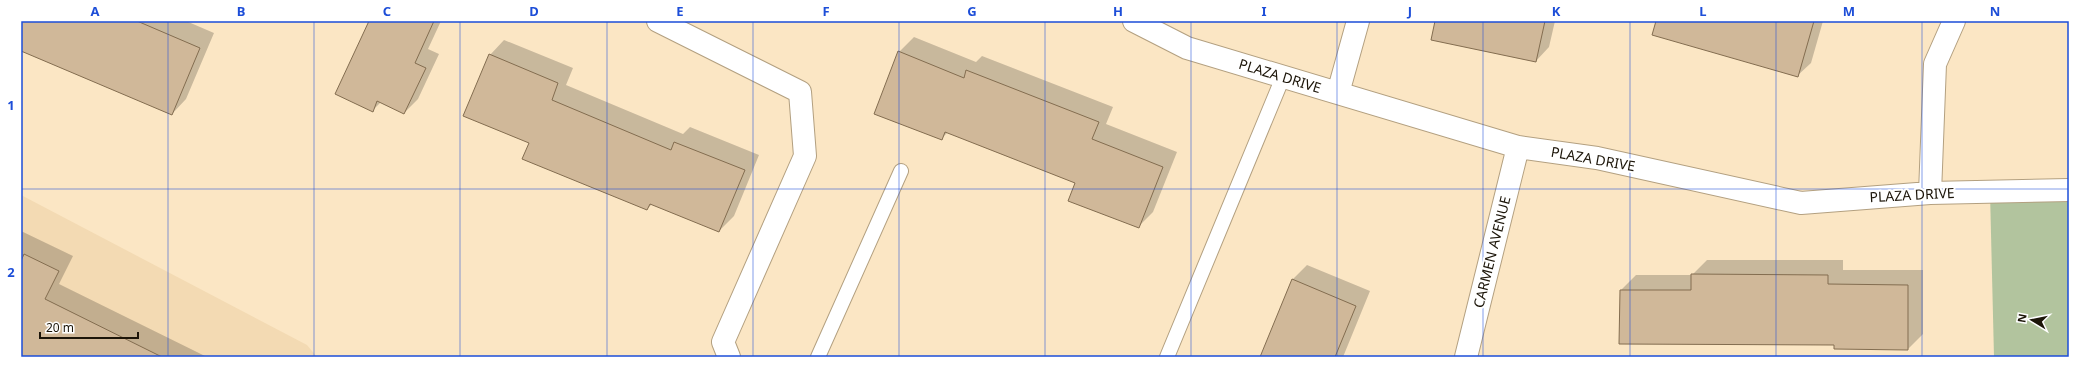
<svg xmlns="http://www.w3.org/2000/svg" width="2090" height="378" font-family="'Noto Sans',sans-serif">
<rect width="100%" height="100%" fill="#fbe6c4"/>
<path fill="#f3dab3" d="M21,195L307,345L317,357H21Z"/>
<path fill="#b2c49e" d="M2069,190V357H1994L1990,192Z"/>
<path fill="#0003" d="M21,21H186L214,33L186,99L172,114L21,50Z
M370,21H441L428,49L439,54L418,99L404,113L381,102L373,110Z
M1436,21H1555L1549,47L1536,61Z
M1658,21H1823L1811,63L1797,76Z
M914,37L976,62L982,56L1113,107L1106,124L1177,152L1153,212L1138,227L1076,183L948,132L941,139L899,52Z
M504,40L573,68L566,85L683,134L690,127L759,155L734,216L719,231L652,204L647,209L530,142L490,55Z
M21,231L73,256L59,284L207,357H21Z
M1707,260H1843V270H1923V334L1908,349L1835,344L1621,290L1636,275H1692Z
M1307,265L1370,291L1343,357H1261L1292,280Z"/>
<path fill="#d0b899" stroke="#836d50" d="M21,21H137L200,48L172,115L21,51Z
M369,21H434L415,63L426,68L404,114L377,101L373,112L335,94Z
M1435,21H1545L1536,62L1431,40Z
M1656,21H1814L1798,77L1652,35Z
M898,51L964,78L966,70L1099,122L1092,139L1163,167L1139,228L1068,201L1075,183L945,132L942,140L874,114Z
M489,54L558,83L552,100L671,150L674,142L745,170L719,232L650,204L647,210L522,159L529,143L463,116Z
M24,254L59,271L45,299L162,357H21V261Z
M1691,274L1828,275V284L1908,285V350L1834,349V345L1619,344L1620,290H1691Z
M1292,279L1356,306L1335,357H1260Z"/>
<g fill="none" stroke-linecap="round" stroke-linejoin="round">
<g stroke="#b3a080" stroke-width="16">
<path id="service" d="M818,357L901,171
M1167,357L1283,77"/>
</g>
<g stroke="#b3a080" stroke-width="24">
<path id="minor" d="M658,21L800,92L805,156L723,342L729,357
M1134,21L1187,48L1518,147L1597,158L1801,203L1930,193L2069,190
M1338,93L1358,21
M1930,193L1935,64L1954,21
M1466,357L1518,147"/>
</g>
<use href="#service" stroke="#fff" stroke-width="14"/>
<use href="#minor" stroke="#fff" stroke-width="22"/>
</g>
<path fill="none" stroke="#1d4ed8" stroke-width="1" stroke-opacity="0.55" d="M168,21V357M314,21V357M460,21V357M607,21V357M753,21V357M899,21V357M1045,21V357M1191,21V357M1337,21V357M1483,21V357M1630,21V357M1776,21V357M1922,21V357M21,189H2069"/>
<g text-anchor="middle" stroke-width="4" stroke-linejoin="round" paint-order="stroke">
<g font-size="14" fill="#1c1509" stroke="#fff">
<text transform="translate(1280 76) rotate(17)" y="5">PLAZA DRIVE</text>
<text transform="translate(1593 159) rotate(10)" y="5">PLAZA DRIVE</text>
<text transform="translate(1912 195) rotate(-3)" y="5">PLAZA DRIVE</text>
<text transform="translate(1492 252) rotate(-76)" y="5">CARMEN AVENUE</text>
</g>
</g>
<rect width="2090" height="378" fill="none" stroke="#ffffff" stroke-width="44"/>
<g transform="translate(2032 320) rotate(280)" stroke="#ffffff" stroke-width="3" paint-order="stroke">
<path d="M0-3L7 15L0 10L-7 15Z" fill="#1c1509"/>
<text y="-6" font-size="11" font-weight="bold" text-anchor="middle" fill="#1c1509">N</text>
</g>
<path d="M40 332v6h98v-6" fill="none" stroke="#1c1509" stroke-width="2"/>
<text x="46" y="332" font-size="12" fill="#1c1509" stroke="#ffffff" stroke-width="3" paint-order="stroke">20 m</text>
<rect x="22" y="22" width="2046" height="334" fill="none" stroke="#1d4ed8" stroke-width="1.5"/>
<g font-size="13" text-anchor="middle" font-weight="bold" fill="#1d4ed8">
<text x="95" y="16">A</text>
<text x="241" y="16">B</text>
<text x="387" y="16">C</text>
<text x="534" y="16">D</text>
<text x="680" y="16">E</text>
<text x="826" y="16">F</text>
<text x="972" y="16">G</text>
<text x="1118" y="16">H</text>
<text x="1264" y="16">I</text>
<text x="1410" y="16">J</text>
<text x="1556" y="16">K</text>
<text x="1703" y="16">L</text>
<text x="1849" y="16">M</text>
<text x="1995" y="16">N</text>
<text x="11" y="110">1</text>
<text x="11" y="277">2</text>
</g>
</svg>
